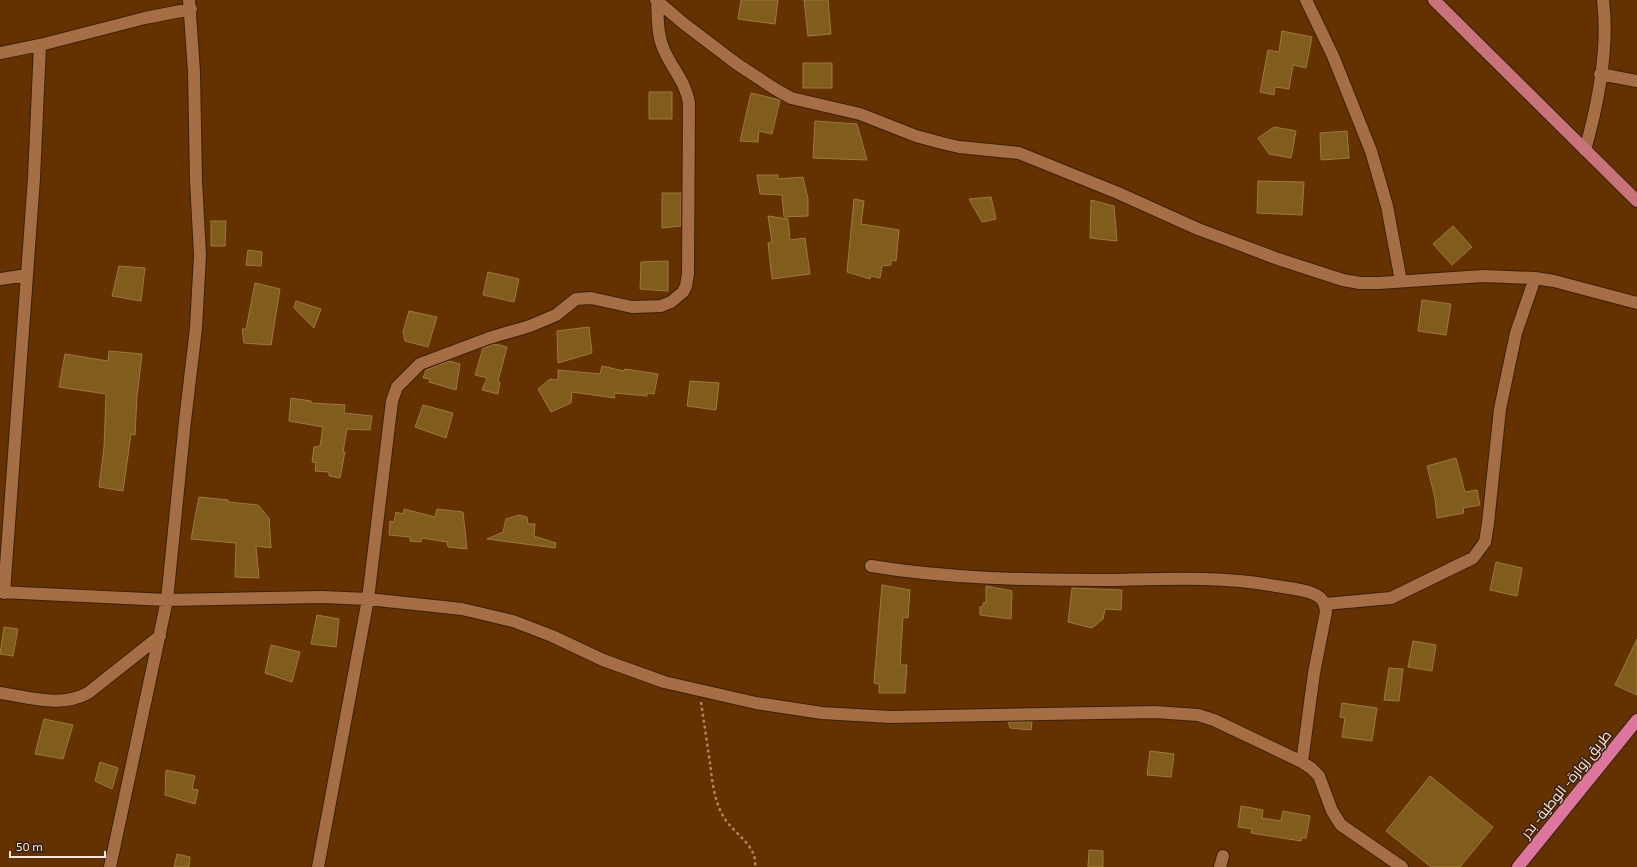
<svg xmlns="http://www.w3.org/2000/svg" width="1637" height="867" font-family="'Exo 2',Cairo,sans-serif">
<rect width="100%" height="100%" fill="#633200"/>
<path fill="#805c1d" stroke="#9e793d" d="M741,0H778L775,24L738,19Z
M804,0H828L831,34L808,36Z
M1282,31L1312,37L1306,68L1293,65L1289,89L1275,87L1274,95L1260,92L1268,50L1279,52Z
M803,63H832V88H803Z
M649,92H672V119H649Z
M751,93L780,100L772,134L759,131L758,142L740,141Z
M815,121L857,124L867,160L813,158Z
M1274,127L1296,131L1291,158L1269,154L1258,138Z
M1347,131L1349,158L1321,160L1320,133Z
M757,175H778V179L803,177L808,199V216L784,217L782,195L760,194Z
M1258,181L1304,182L1302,215L1257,213Z
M662,193H681V226L662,228Z
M991,197L996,219L982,222L969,199Z
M854,199L864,201L861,224L899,230L896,261L891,260V265L882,266L880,278L871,276L870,279L847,272Z
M1091,200L1114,206L1117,241L1090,238Z
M768,216L788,219L790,240L805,238L810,274L772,279L768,243L772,242Z
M211,221H226L225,246H211Z
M1453,226L1472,247L1452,265L1433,244Z
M248,250L262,252L261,266L246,265Z
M668,261V291L640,289L641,262Z
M119,266L145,268L141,301L112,296Z
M488,272L519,279L514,302L483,295Z
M255,283L280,289L271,345L244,343L242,329H246Z
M1422,300L1451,304L1446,335L1418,331Z
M296,301L321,309L314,328L294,308Z
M409,311L437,317L428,347L405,341L403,332Z
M589,327L592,353L558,363L557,331Z
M495,344L507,347L498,381L500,382L498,394L482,390L487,378L475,375L483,348Z
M109,351L142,354L137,396L135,435L131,434L123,491L99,487L104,447L106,394L59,387L65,354L108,361Z
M449,361L460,364L456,390L429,382L430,379L423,378L426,370Z
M602,366L624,371L625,369L658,374L654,394L647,393V396L614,393L615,398L572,392L571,403L551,412L538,389L550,379L558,380V370L600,374Z
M690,381L719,383L716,410L687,406Z
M291,398L311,401V403L345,405L344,413L372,416L370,430L347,429L343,452H345L340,478L329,476V472L315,471L316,463L312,462L314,447L320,446L323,427L289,421Z
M423,405L453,413L446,438L415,427Z
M1456,458L1465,492L1477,490L1480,505L1463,508L1464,513L1437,518L1435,498L1427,466Z
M199,497L228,500V502L258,505L269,518L271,548L256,546L259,578L235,577L236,543L191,539Z
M404,509L435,517L437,509L463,512L467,549L448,547L447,542L422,538L421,542L410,541V537L389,535L390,521L394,522L396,512L403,514Z
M519,515L527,517L528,524H535L534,536L556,543L555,548L487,539L503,532L506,519Z
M1496,562L1522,568L1517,596L1490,590Z
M882,585L910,590L908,618L903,617L900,665H907L905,693H879V684L874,683Z
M986,586L1012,591L1011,619L980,615V607L983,606V603L986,602Z
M1072,588L1122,590L1121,610L1105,609L1103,619L1092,628L1068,622Z
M317,615L339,619L336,647L311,644Z
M4,627L18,629L13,656L0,654Z
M1637,639V695L1615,685Z
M1413,641L1436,645L1432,671L1408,667Z
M271,645L300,652L292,682L265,673Z
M1389,668L1403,669L1399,701L1384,700Z
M1342,703L1377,708L1372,741L1342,737L1345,718L1340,717Z
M44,719L73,725L63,759L35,754Z
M1008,722H1032L1031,730L1010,728Z
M1150,751L1174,754L1171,777L1147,775Z
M100,762L118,768L112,789L95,781Z
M166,770L195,776L192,789L198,790L195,804L165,795Z
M1430,776L1493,827L1460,867H1431L1386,831Z
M1241,806L1263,810L1262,818L1281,821L1283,811L1310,816L1306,838H1301V841L1251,833L1252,829L1238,827Z
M1089,850L1103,851V867H1088Z
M177,854L190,857L189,867H174Z"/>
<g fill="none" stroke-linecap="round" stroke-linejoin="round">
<g stroke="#3b2009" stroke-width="14">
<path id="street" d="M656,0L683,23L737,64L775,89L791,98L860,114L916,136L942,143L959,147L1019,153L1118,193L1198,229L1241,245L1278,259L1343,280L1360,283H1379L1483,276L1535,278L1554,281L1637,303
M1306,0L1333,56L1371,151L1387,206L1401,281
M0,53L40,45L145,18L191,9
M1600,74L1637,81
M1585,150C1598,104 1609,48 1603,0
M0,279L27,275
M871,566C950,579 1030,580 1110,580C1165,579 1221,576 1276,586C1288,588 1302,589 1314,594C1323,598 1325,603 1326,612L1314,673L1302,762
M0,592L167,600L322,597L368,599L462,609L513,621L552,636L603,660L664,682L756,703L822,713L890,717L1155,712L1198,715L1214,720L1302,762L1311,768L1319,776L1332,811L1341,825L1402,867
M4,593L34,178L40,45
M1325,604L1391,598L1473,558L1485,542L1488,523L1500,409L1516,333L1535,278
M0,693C28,697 61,708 88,693L160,636
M110,867L167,600L185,421L196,328L200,255L196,180L194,72L189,0
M318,867L368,599L392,401L397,387L420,364L489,338L530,326L556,315L576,299L591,298L632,307L661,306L671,302L683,292L686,286L688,274L689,103C686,82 672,69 664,50C657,35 658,18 657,1
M1220,867L1223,856"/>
</g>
<g stroke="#3b2009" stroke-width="14">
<path id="primary" d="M1434,0L1637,201"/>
</g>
<g stroke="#3b2009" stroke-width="14">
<path id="highway" d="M1518,867L1637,720"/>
</g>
<path stroke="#aa8665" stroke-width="2.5" stroke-dasharray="3 3" stroke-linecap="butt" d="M701,702C704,722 707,743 710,763C712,780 714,799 722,814C731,833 758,844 755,867"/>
<use href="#street" stroke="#a56e44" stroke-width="12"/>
<use href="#primary" stroke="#c77379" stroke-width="12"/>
<use href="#highway" stroke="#dd769d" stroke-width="12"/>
</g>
<g text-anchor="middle" stroke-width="3" stroke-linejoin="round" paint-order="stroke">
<g font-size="14" fill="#fce9db" stroke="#382110">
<text transform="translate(1566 784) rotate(-51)" y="5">طريق زوارة- الوطية- بدر</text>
</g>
</g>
<path d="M10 851v6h95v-6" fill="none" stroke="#fce9db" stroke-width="2"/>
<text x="16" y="851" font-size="12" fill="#fce9db" stroke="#382110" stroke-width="3" paint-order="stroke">50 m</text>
</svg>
